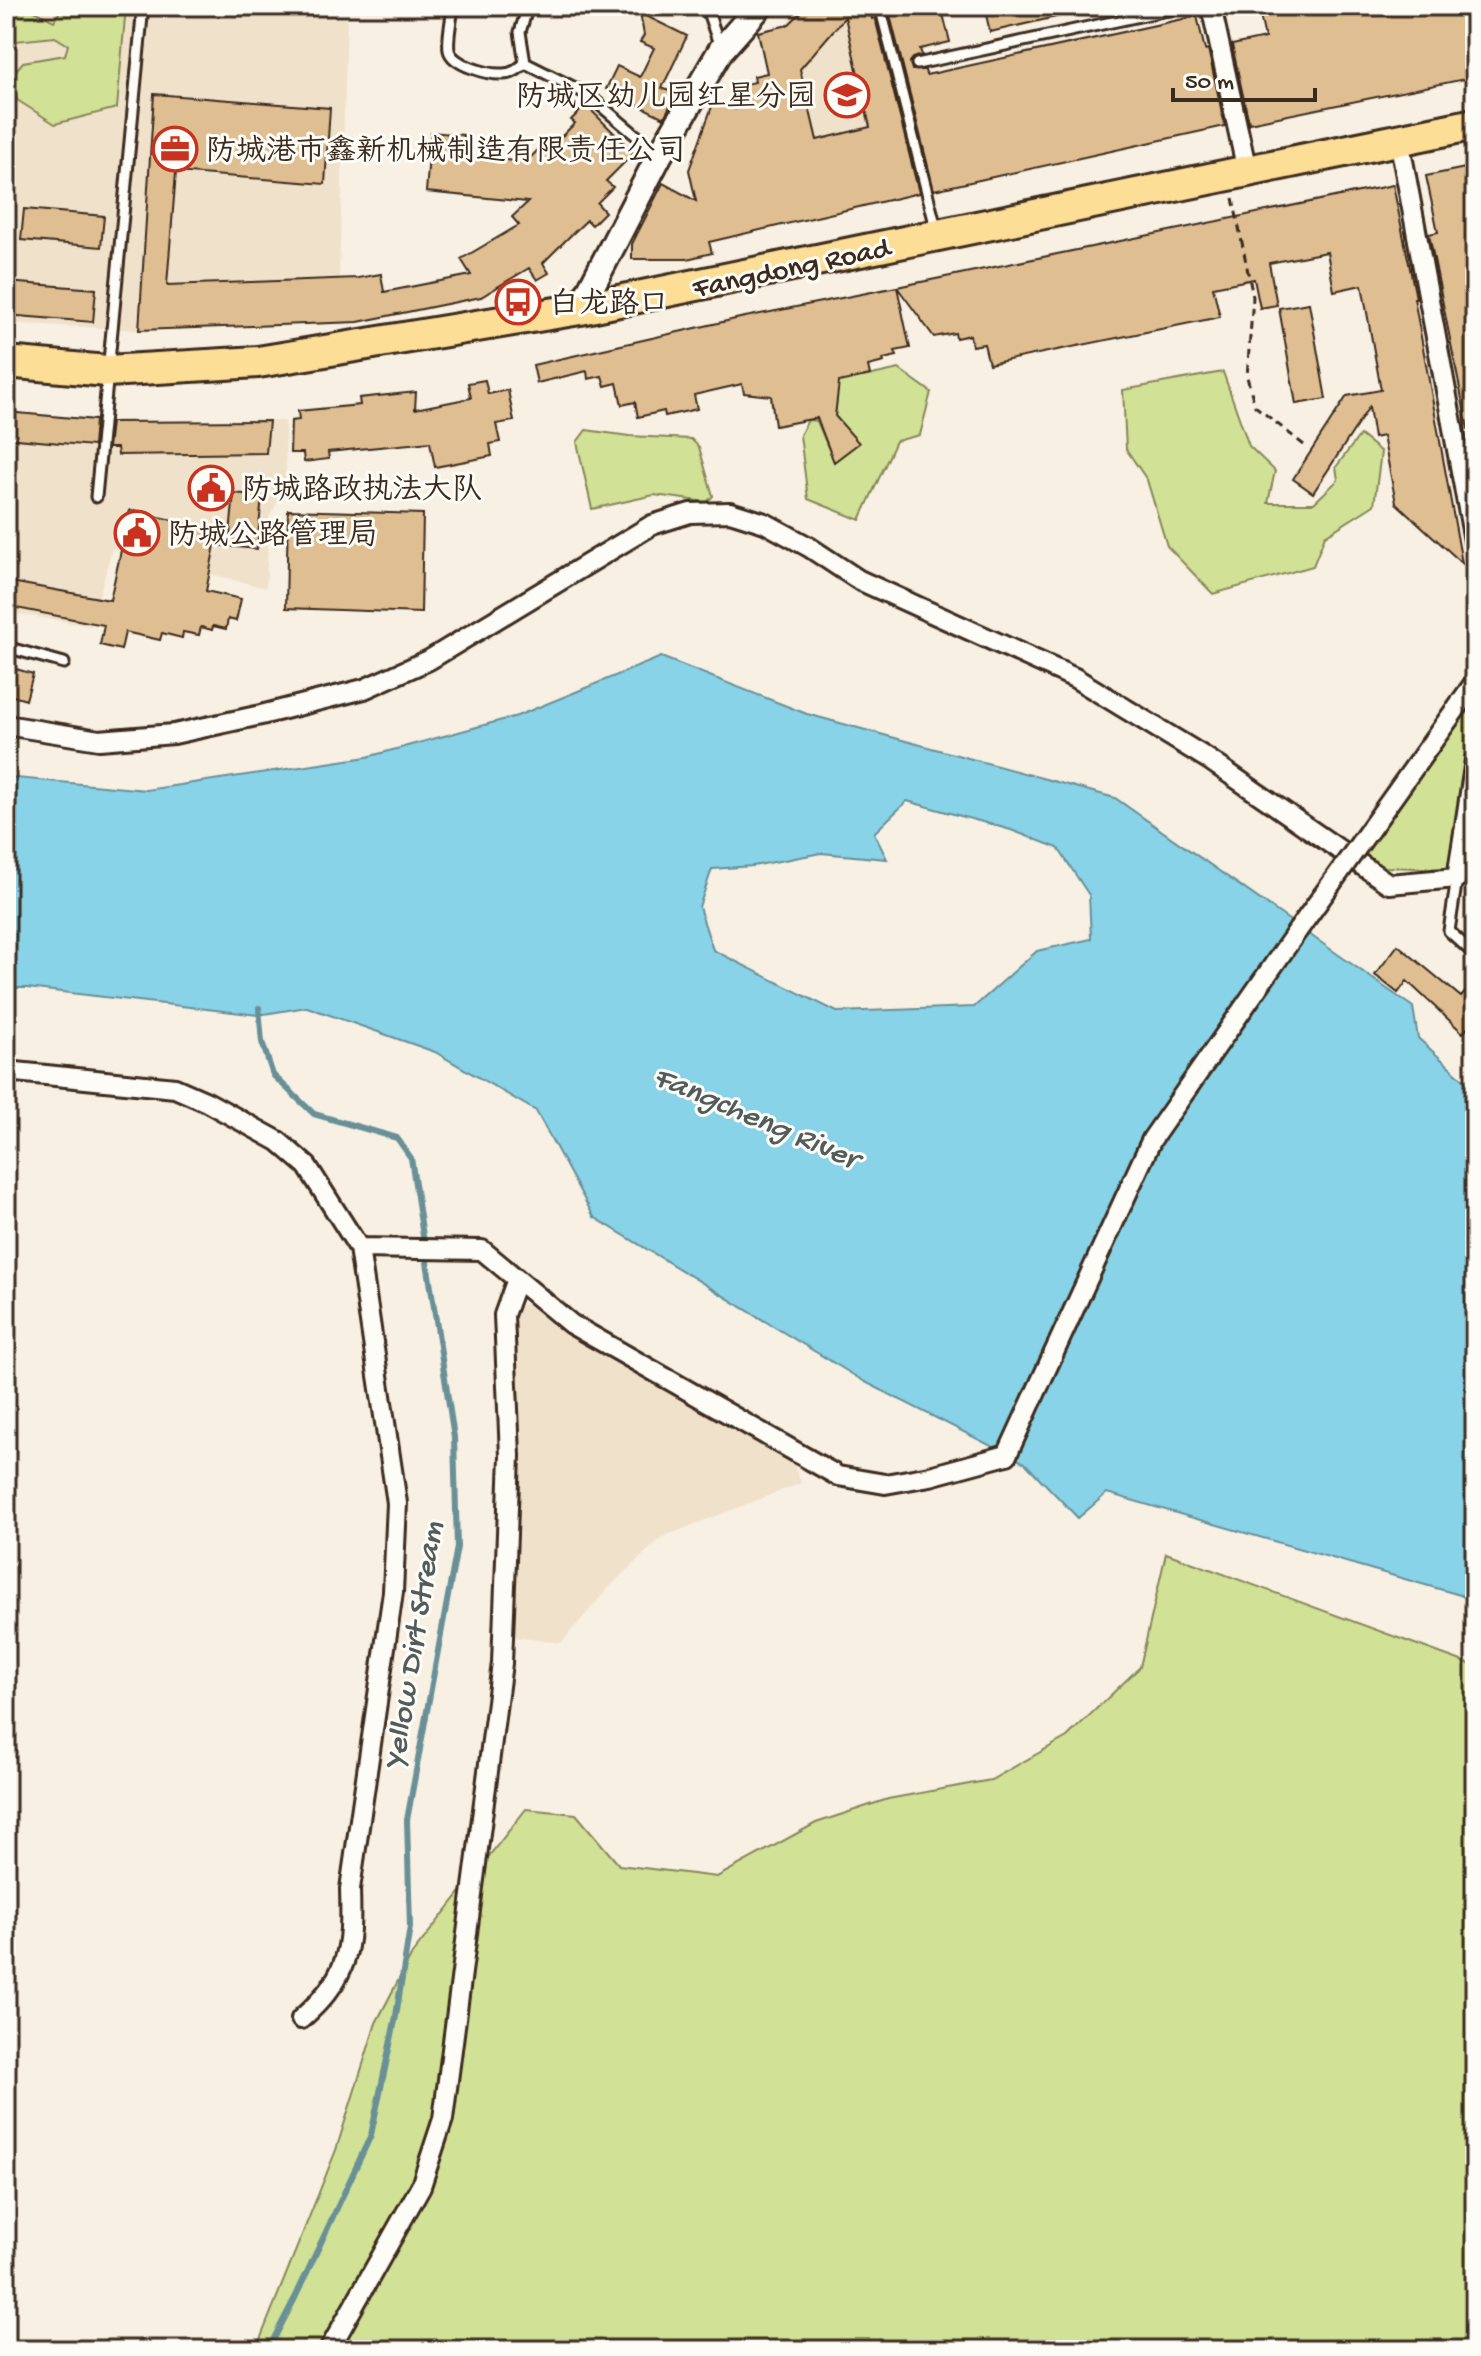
<svg xmlns="http://www.w3.org/2000/svg" width="1481" height="2356" font-family="'Gochi Hand','LXGW WenKai TC',sans-serif">
<rect width="100%" height="100%" fill="#f7f0e3"/>
<filter id="ink" filterUnits="userSpaceOnUse"><feTurbulence type="fractalNoise" baseFrequency=".0125" numOctaves="2"/><feDisplacementMap in="SourceGraphic" scale="16" xChannelSelector="R" yChannelSelector="G"/><feConvolveMatrix kernelMatrix="1 2 1 2 8 2 1 2 1" color-interpolation-filters="sRGB"/></filter>
<g filter="url(#ink)">
<path fill="#f0e1cb" d="M6,6H254L347,19L339,278L167,286L141,284L139,330L6,323Z
M786,6H869L894,122L817,140Z
M6,412L117,422L285,421L286,487L269,517L266,588L112,549L91,626L6,612Z
M533,1301L564,1324L792,1460L801,1483L662,1537L610,1586L561,1643L514,1637L519,1534L514,1309Z"/>
<path fill="#d1e195" stroke="#86865a" stroke-width="2" d="M6,6H25L54,21L63,6H126L117,108L55,124L17,100L12,75L23,62L65,55L68,45L55,37L6,42Z
M841,359H858L863,377L899,369L931,392L920,435L896,441L860,520L808,499L800,435L808,420L817,421L834,462L858,443L835,416Z
M1223,372L1249,446L1275,471L1268,503H1314L1338,480L1336,467L1360,435L1381,452L1374,505L1325,536L1313,566L1213,594L1167,546L1147,480L1126,449L1123,390Z
M586,430L629,436L691,439L699,447L713,496L707,502L654,495L592,509L577,442Z
M1469,712L1472,720L1452,869L1384,867L1365,854L1462,715Z
M1166,1553L1475,1666V2350H249L259,2342L336,2150L376,2023L412,1954L526,1809L576,1814L619,1865L717,1877L816,1823L888,1799L991,1780L1067,1737L1140,1667Z"/>
<path fill="#88d3e8" stroke="#698f97" stroke-width="2" fill-rule="evenodd" d="M661,657L807,714L1115,798L1413,1007L1418,1038L1475,1090V1602L1460,1595L1107,1493L1078,1518L1025,1463L865,1382L594,1217L536,1111L435,1052L307,1007L258,1015L27,988H6V777L146,790L367,757L517,716ZM907,801L1011,830L1058,848L1089,895L1091,939L1037,951L974,1007L837,1012L713,950L699,907L712,869L753,866L821,853L887,859L874,833Z"/>
<g fill="none" stroke-linecap="round" stroke-linejoin="round">
<path stroke="#698f97" stroke-width="6" d="M259,1008L262,1042L273,1075L314,1114L397,1138L411,1158L454,1437L457,1547L407,1820L410,1927L396,2016L371,2135L296,2296L268,2350"/>
</g>
<path fill="#dfbf92" stroke="#3b2a1e" stroke-width="2" fill-rule="evenodd" d="M808,6H869L872,19L875,18L919,193L709,242L712,253L687,259H632V244L663,183L696,201L689,170L714,101L735,109L730,87L755,82L754,76L767,73L758,32L788,25ZM845,17L870,127L817,140L800,69Z
M908,6H941L950,42L920,49L922,55L913,58L910,62L912,70H925L926,75L1197,16L1205,50L1208,49L1225,126L934,190L890,15L909,11Z
M984,6H1077L1078,12L990,32Z
M1258,6H1475V77L1249,123L1232,45L1265,38Z
M640,13L687,36L662,88L676,94L664,118L606,89L617,66L640,77L654,48L640,42L644,35Z
M154,94L330,108L325,184L176,172L167,285L358,278L381,274L384,292L471,275L461,259L519,225L512,217L528,202L426,192L431,132L463,135L461,156L526,162L541,147L546,152L575,123L571,120L586,105L634,153L606,181L613,187L597,203L605,212L592,225L587,220L568,238L543,263L549,273L537,280L529,268L481,297L358,322L139,330Z
M1475,166V428L1468,429L1429,234L1438,232L1426,176Z
M1393,185L1416,298H1414L1462,563L1396,503L1383,436L1374,438L1369,407L1313,493L1293,479L1347,396L1381,390L1362,285L1334,291L1327,252L1269,263L1277,305L1260,308L1254,279L1213,287L1220,317L989,364L984,344L972,346L970,335L956,338L955,333L934,337L897,287Z
M24,209L104,216L101,247L21,240Z
M6,282L96,289L93,322L6,315Z
M897,287L910,348L895,351L897,356L883,359L884,362L868,366L870,375L839,382L835,416L859,443L834,462L817,418L775,426L771,396L744,393L742,384L694,395L697,409L665,416L664,411L638,417L635,402L622,405L617,383L605,386L602,376L588,379L587,371L537,383L533,365L740,318Z
M1309,303L1326,399L1296,404L1279,308Z
M485,380L488,394L508,390L514,421L496,424L500,442L490,444L492,456L435,467L430,442L328,452L329,459L304,462L303,453H290L291,421L299,420L298,411L360,405L359,398L416,392L415,409L471,398L468,383Z
M6,412L95,420L93,446L6,438Z
M269,421L266,453L118,455L117,448H108L111,422Z
M234,493L262,496L257,549L215,545L206,591L241,599L236,621L228,619L226,629L213,626L212,630L201,627L199,635L183,632L182,638L162,633L160,640L125,632L121,650L100,645L104,625L6,606V581L110,600L130,510L230,534Z
M288,510L423,514L421,613L286,608Z
M6,666L33,674L26,700L6,694Z
M1398,945L1461,997L1475,981V1020L1463,1033L1407,981L1398,993L1375,975Z"/>
<g fill="none" stroke-linecap="round" stroke-linejoin="round">
<g stroke="#3b2a1e" stroke-width="15">
<path id="service" d="M453,6C452,19 447,37 449,50C452,65 489,75 503,74C513,74 518,69 525,63
M706,6L720,47
M880,6L937,232
M525,63L587,94L657,153
M525,63L520,32L528,6
M917,64L1186,6
M96,497L143,6
M6,647L64,663
M1457,878L1449,931L1475,955"/>
</g>
<g stroke="#3b2a1e" stroke-width="24">
<path id="minor" d="M1211,6L1247,171
M1399,139L1475,546
M6,725L99,740L174,734L261,715L364,689L429,660L652,525L690,513L730,512L765,523L809,547L859,580L1075,678L1208,759L1389,884L1457,878L1475,760
M1356,849L1475,682
M6,1071L175,1088L207,1102L278,1141L307,1166L359,1248L397,1503L393,1592L350,1889C352,1951 349,1976 301,2019
M359,1248L482,1250L571,1324L838,1476L885,1484L930,1476L1007,1455L1152,1139L1298,930
M329,2350L421,2186L443,2119L502,1663L510,1456L504,1315L517,1279"/>
</g>
<g stroke="#3b2a1e" stroke-width="30">
<path id="tertiary" d="M580,309L659,156L721,50L760,6"/>
</g>
<g stroke="#3b2a1e" stroke-width="36">
<path id="primary" d="M6,362L107,371L258,362L580,309L1475,124"/>
</g>
<path stroke="#3b2a1e" stroke-width="3" stroke-dasharray="8 6" stroke-linecap="butt" d="M1233,198L1253,297L1247,377L1255,406L1304,445"/>
<use href="#service" stroke="#fdfcf7" stroke-width="9"/>
<use href="#minor" stroke="#fdfcf7" stroke-width="18"/>
<use href="#tertiary" stroke="#fdfcf7" stroke-width="24"/>
<use href="#primary" stroke="#fdde96" stroke-width="30"/>
<g stroke="#3b2a1e" stroke-width="24" stroke-linecap="butt">
<path id="minor-bridge" d="M1298,930L1356,849"/>
</g>
<use href="#minor-bridge" stroke="#fdfcf7" stroke-width="18"/>
</g>
</g>
<defs>
<g id="school-ring" transform="scale(2.3)"><circle r="9.5" fill="#fdfcf7" stroke="#c8321e" stroke-width="1.5"/><path d="M0-5L7-2L0 1L-7-2ZM-4 1L0 2.5L4 1V4Q0 6-4 4Z" fill="#c8321e"/></g>
<g id="office-ring" transform="scale(2.3)"><circle r="9.5" fill="#fdfcf7" stroke="#c8321e" stroke-width="1.5"/><path d="M-6-3h4V-5.5h4V-3h4V5H-6ZM-1-4.5V-3h2v-1.5ZM-6 0V1H6V0Z" fill="#c8321e"/></g>
<g id="bus-ring" transform="scale(2.3)"><circle r="9.5" fill="#fdfcf7" stroke="#c8321e" stroke-width="1.5"/><path d="M-5-6H5V4H4V6H2V4H-2V6H-4V4H-5ZM-3.5-4V0h7V-4ZM-3.5 1.2v1.5H-2V1.2ZM2 1.2v1.5H3.5V1.2Z" fill="#c8321e"/></g>
<g id="civic-ring" transform="scale(2.3)"><circle r="9.5" fill="#fdfcf7" stroke="#c8321e" stroke-width="1.5"/><path d="M-.6-6.5H3V-4.5H.6V-3L4-1V1h2V6H-6V1h2V-1L-.6-3ZM-1.2 2.5V6h2.4V2.5Z" fill="#c8321e"/></g>
</defs>
<g fill-rule="evenodd">
<use href="#school-ring" x="847" y="95"/>
<use href="#office-ring" x="175" y="149"/>
<use href="#bus-ring" x="518" y="302"/>
<use href="#civic-ring" x="211" y="488"/>
<use href="#civic-ring" x="137" y="533"/>
</g>
<g text-anchor="middle" stroke-width="6" stroke-linejoin="round" paint-order="stroke">
<g font-size="30" fill="#3b2a1e" stroke="#fdfcf7" text-anchor="start">
<text x="816" y="105" text-anchor="end">防城区幼儿园红星分园</text>
<text x="206" y="159">防城港市鑫新机械制造有限责任公司</text>
<text x="549" y="312">白龙路口</text>
<text x="242" y="498">防城路政执法大队</text>
<text x="168" y="543">防城公路管理局</text>
</g>
<g font-size="30" fill="#3b2a1e" stroke="#fdfcf7">
<text transform="translate(791 266) rotate(-12)" y="10">Fangdong Road</text>
</g>
<g font-size="32" font-style="italic" fill="#525d5b" stroke="#fdfcf7">
<text transform="translate(757 1115) rotate(23)" y="11">Fangcheng River</text>
<text transform="translate(411 1645) rotate(-81)" y="11">Yellow Dirt Stream</text>
</g>
</g>
<rect width="1481" height="2356" fill="none" stroke="#fdfcf7" stroke-width="32"/>
<rect x="16" y="16" width="1449" height="2324" fill="none" stroke="#3b2a1e" stroke-width="3" filter="url(#ink)"/>
<path d="M1173 88v12h142v-12" fill="none" stroke="#3b2a1e" stroke-width="4"/>
<text x="1185" y="88" font-size="24" fill="#3b2a1e" stroke="#fdfcf7" stroke-width="6" paint-order="stroke">50 m</text>
</svg>
